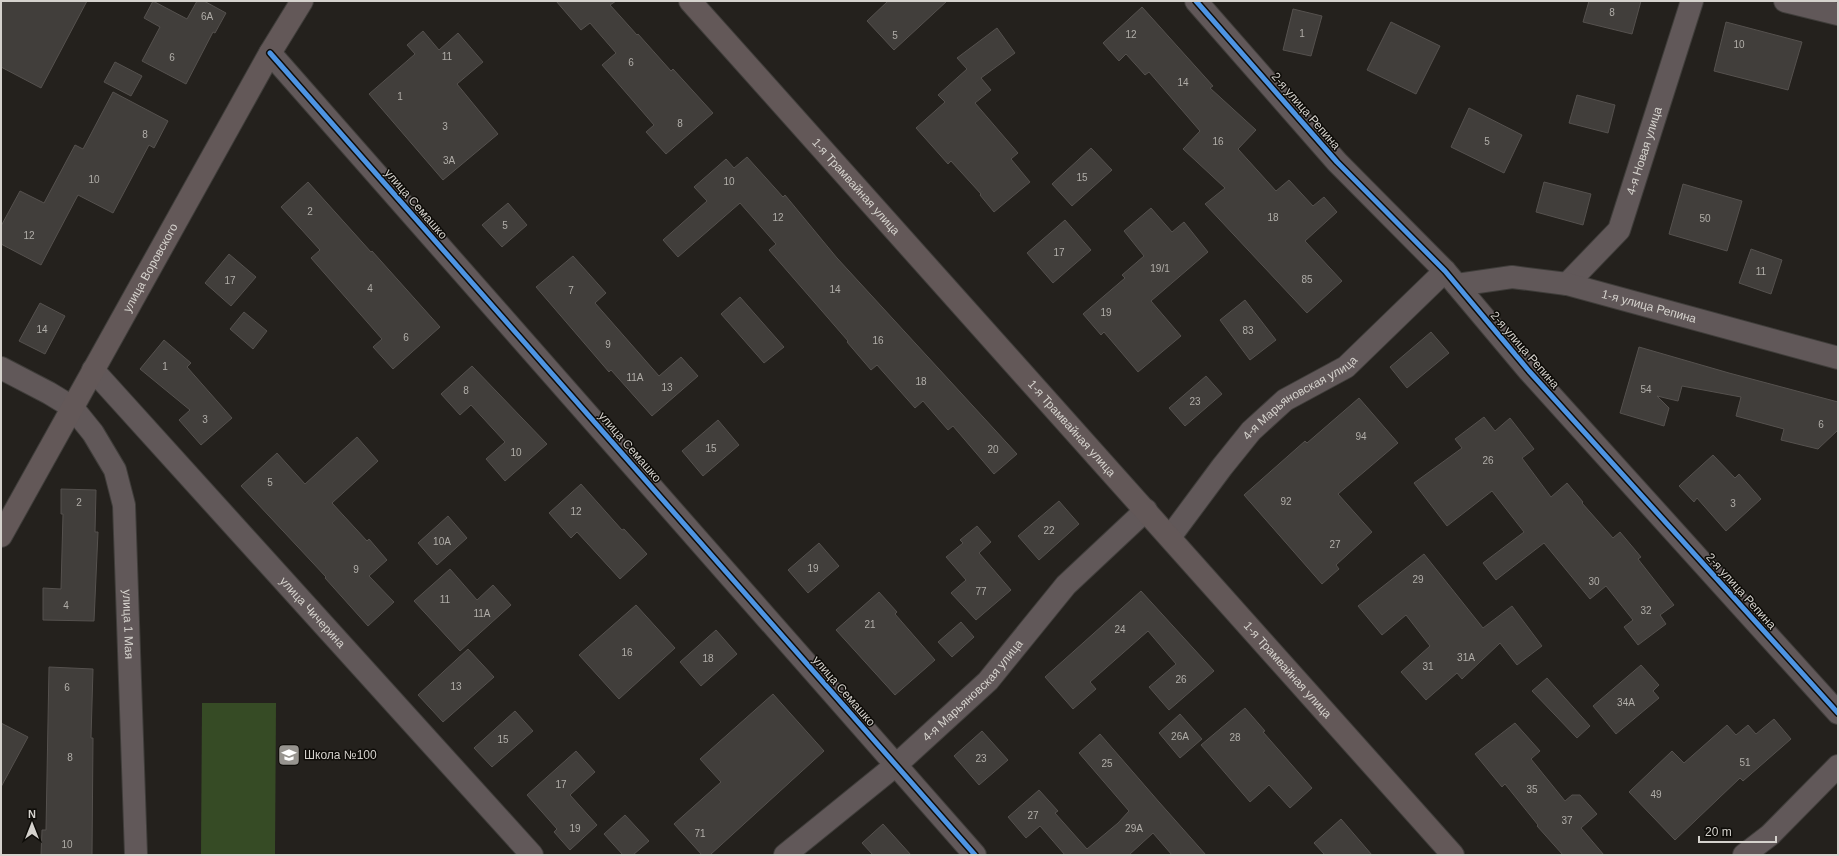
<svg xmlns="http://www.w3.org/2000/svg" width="1839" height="856" font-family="Helvetica,sans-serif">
<rect width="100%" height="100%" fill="#24211d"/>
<path fill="#364b25" d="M202,703H276L275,855H201Z"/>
<path fill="#413e3b" stroke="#55514e" d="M1,1H87L41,88L1,67Z
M153,1L187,19L197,1H204L226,13L215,33L213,32L186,84L142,61L160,27L144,18Z
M556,1H616L610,5L620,16L637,35L638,34L671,71L673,69L713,113L666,154L646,132L654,125L602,65L616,53L590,23L581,30Z
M888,1H947L894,50L867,21Z
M1589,1H1641L1632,34L1583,22Z
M1142,7L1213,86L1210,88L1256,130L1238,149L1276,191L1289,180L1313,206L1324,197L1337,212L1305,241L1342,281L1307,313L1205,204L1225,188L1183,149L1200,131L1149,72L1145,75L1126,54L1119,61L1103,43Z
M1293,9L1322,16L1311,56L1283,50Z
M1391,22L1440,46L1416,94L1367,70Z
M1726,22L1802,42L1788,90L1714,71Z
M997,28L1015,53L981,78L991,90L975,103L1018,153L1011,159L1030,182L994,212L980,195L981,194L951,161L948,164L916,128L945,102L938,95L967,69L957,58Z
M423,31L439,50L458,33L483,62L457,84L498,134L443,180L369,94L415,54L407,45Z
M115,62L142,76L131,96L104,82Z
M113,92L168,121L154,148L149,145L113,213L78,195L41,265L1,244V226L20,191L44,203L75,145L83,149Z
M1577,95L1615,105L1608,133L1569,123Z
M1469,108L1522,135L1504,173L1451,147Z
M1091,148L1112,170L1072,206L1052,184Z
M747,157L783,197L785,195L837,258L1017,454L994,474L953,426L948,430L923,401L915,408L877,365L871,370L847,342L848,341L769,250L776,244L740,203L678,257L663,240L707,201L694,187L726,159L734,168Z
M308,182L371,252L372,251L440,327L393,369L373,347L382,339L311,258L320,250L281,207Z
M1544,182L1591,194L1583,225L1536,212Z
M1683,184L1742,201L1727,251L1669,234Z
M508,203L527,225L502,247L482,225Z
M1151,208L1172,232L1184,222L1208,252L1151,301L1181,336L1138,372L1104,332L1101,335L1083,314L1125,278L1122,275L1144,256L1124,231Z
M1065,220L1091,250L1053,283L1027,253Z
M1751,249L1782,260L1771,294L1739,283Z
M229,254L256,277L231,306L205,283Z
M573,256L606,293L595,303L659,376L681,357L698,376L652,416L611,370L609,372L536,287Z
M740,297L784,347L764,363L721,314Z
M1245,300L1276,340L1250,360L1220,320Z
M40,303L65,316L45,354L19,341Z
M244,312L267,331L253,349L230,329Z
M1431,332L1449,353L1407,388L1390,367Z
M164,340L191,363L187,367L232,418L201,445L179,420L190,410L140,369Z
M1639,347L1729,373L1838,402V430L1818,449L1781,440L1784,429L1736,416L1741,397L1682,386L1678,401L1657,396L1669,408L1664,426L1620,413Z
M472,366L547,444L505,481L486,459L505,442L471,405L460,415L441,394Z
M1206,376L1222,394L1185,426L1169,408Z
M1359,398L1398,443L1338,494L1372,532L1336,565L1339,569L1322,584L1244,495L1305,441L1307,443Z
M1484,417L1495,431L1510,418L1534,449L1522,458L1551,497L1567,483L1583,502L1582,503L1613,538L1620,532L1641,557L1638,559L1674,605L1660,615L1666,624L1638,645L1624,627L1633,620L1606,586L1590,599L1544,543L1496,580L1483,563L1524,532L1492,491L1447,526L1414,483L1462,448L1455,439Z
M718,420L739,445L703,476L682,451Z
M357,437L378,461L332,503L367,541L369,539L387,560L369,576L394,602L368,626L325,578L326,577L241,486L277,453L305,484Z
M1713,455L1735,478L1739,474L1761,499L1726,531L1697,498L1694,502L1679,486Z
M581,484L622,530L624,529L647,554L620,579L577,532L571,538L549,513Z
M61,489L96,490L95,532H98L94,621L43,620V588L61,589L63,514H61Z
M1059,501L1079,524L1039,560L1018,536Z
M448,516L467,538L437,565L418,543Z
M977,526L991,542L979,553L1011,590L976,620L951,593L966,580L946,557L963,543L960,540Z
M819,543L839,566L808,593L788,570Z
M1424,554L1483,628L1512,606L1542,646L1517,665L1500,643L1462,679L1457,673L1426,700L1401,672L1430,646L1406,615L1382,635L1358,606Z
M450,569L477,600L493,585L511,605L460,651L414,601Z
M1141,591L1214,671L1169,710L1149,687L1176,664L1148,631L1090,682L1096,689L1073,709L1045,677Z
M879,592L897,612L895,614L935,660L895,695L836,630Z
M636,605L675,648L619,699L579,655Z
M961,622L974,637L952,657L938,642Z
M716,630L737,654L701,686L680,662Z
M468,649L494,677L443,722L418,695Z
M1641,665L1659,685L1653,691L1659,698L1616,734L1593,706Z
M49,667L93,669L91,738H93L92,855H41L42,830H46Z
M1547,678L1590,726L1577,738L1532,691Z
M773,694L824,751L710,855H702L674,824L721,782L700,759Z
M1245,708L1265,731L1263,732L1312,788L1290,808L1269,785L1250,802L1201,745Z
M515,711L533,731L492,767L474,748Z
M1180,714L1202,739L1180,758L1159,733Z
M1774,719L1791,739L1743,781L1740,778L1675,840L1629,792L1672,751L1684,763L1727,725L1736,735L1748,725L1756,734Z
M1,723L28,737L1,787Z
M1515,723L1540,751L1531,759L1565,801L1572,795H1580L1597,814L1581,828L1604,855H1563L1537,826L1538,825L1505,784L1502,787L1475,754Z
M982,731L1008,760L979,785L954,756Z
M1100,734L1159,802L1206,855H1172L1153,833L1129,855H1065L1040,826L1026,838L1008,817L1039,790L1058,811L1055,813L1087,849L1118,823L1129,811L1079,753Z
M576,751L595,772L570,795L597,825L570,850L554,832L557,829L527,795Z
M625,815L649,841L633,855H623L604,834Z
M1341,819L1372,855H1325L1314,843Z
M883,824L911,855H873L862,843Z"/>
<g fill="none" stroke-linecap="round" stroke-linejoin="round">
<g stroke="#3f3d3a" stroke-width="24">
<g id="minor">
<path d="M1196,1L1337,162L1445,271L1529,371L1838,713"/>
<path d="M1785,1L1838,14"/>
<path d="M270,53L975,855"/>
<path id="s1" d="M1567,284L1619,230L1692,1"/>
<path id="s2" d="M1457,285L1512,277L1567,284L1838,358"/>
<path id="s3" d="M1,368L49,393L72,407L93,433L115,470L124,505L136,855"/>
<path id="s4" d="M93,370L532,855"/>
<path id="s5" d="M1170,537L1222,467L1251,431L1285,400L1346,367L1445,271"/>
<path id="s6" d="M785,855L896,765L988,681L1066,585L1146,510"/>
<path d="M1744,855L1770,835L1838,766"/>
</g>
</g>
<g stroke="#3f3d3a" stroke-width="24">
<g id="primary">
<path id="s7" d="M690,1L1453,855"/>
<path id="s8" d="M1,536L270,53L302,1"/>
</g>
</g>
<use href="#minor" stroke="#615859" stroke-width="22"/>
<use href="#primary" stroke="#635858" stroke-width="22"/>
<g stroke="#0e0c08" stroke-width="8">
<path id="cycleway" d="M1196,1L1337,162L1445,271L1529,371L1838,713
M270,53L975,855"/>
</g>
<use href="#cycleway" stroke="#4d94e3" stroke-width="5"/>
</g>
<defs>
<g id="school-square" transform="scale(1.15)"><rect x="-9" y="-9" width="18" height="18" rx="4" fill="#97948f" stroke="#0e0c08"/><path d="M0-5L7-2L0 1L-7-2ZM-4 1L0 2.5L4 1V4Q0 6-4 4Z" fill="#fff"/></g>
</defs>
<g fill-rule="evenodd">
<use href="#school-square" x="289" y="755"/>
</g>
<g text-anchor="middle" stroke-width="3" stroke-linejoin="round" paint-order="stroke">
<g font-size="10" fill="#b0ada8">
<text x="1612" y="16">8</text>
<text x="207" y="20">6А</text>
<text x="1302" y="37">1</text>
<text x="1131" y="38">12</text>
<text x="895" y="39">5</text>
<text x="1739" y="48">10</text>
<text x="447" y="60">11</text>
<text x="172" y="61">6</text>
<text x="631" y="66">6</text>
<text x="1183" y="86">14</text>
<text x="400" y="100">1</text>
<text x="680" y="127">8</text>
<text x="445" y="130">3</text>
<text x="145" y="138">8</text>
<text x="1218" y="145">16</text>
<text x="1487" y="145">5</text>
<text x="449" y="164">3А</text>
<text x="1082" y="181">15</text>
<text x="94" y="183">10</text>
<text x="729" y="185">10</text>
<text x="310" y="215">2</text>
<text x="778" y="221">12</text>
<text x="1273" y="221">18</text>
<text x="1705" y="222">50</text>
<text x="505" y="229">5</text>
<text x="29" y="239">12</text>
<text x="1059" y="256">17</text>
<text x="1160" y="272">19/1</text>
<text x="1761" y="275">11</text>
<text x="1307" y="283">85</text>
<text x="230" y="284">17</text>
<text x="370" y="292">4</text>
<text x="835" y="293">14</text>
<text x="571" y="294">7</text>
<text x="1106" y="316">19</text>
<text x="42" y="333">14</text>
<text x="1248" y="334">83</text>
<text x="406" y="341">6</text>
<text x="878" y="344">16</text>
<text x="608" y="348">9</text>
<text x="165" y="370">1</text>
<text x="635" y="381">11А</text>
<text x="921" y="385">18</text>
<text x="667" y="391">13</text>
<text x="1646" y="393">54</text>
<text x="466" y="394">8</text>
<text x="1195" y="405">23</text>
<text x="205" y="423">3</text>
<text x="1821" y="428">6</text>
<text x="1361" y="440">94</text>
<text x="711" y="452">15</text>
<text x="993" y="453">20</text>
<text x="516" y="456">10</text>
<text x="1488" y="464">26</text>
<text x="270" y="486">5</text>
<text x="1286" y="505">92</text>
<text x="79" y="506">2</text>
<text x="1733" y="507">3</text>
<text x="576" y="515">12</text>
<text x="1049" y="534">22</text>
<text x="442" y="545">10А</text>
<text x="1335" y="548">27</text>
<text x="813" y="572">19</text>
<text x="356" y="573">9</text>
<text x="1418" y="583">29</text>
<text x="1594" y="585">30</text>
<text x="981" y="595">77</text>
<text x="445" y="603">11</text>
<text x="66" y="609">4</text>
<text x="1646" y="614">32</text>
<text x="482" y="617">11А</text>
<text x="870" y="628">21</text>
<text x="1120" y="633">24</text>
<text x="627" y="656">16</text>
<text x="1466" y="661">31А</text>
<text x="708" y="662">18</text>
<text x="1428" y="670">31</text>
<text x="1181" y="683">26</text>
<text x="456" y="690">13</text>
<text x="67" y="691">6</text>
<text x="1626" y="706">34А</text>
<text x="1180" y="740">26А</text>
<text x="1235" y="741">28</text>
<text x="503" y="743">15</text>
<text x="70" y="761">8</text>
<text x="981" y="762">23</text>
<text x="1745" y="766">51</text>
<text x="1107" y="767">25</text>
<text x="561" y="788">17</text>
<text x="1532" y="793">35</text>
<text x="1656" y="798">49</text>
<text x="1033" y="819">27</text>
<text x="1567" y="824">37</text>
<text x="575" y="832">19</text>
<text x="1134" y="832">29А</text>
<text x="700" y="837">71</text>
<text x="67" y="848">10</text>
</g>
<g font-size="12" fill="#d5d2cd" stroke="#0e0c08">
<text transform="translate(1306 111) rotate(49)" y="4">2-я улица Репина</text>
<text dy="4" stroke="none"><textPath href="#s1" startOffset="158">4-я Новая улица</textPath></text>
<text dy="4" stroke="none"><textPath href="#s7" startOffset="249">1-я Трамвайная улица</textPath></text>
<text transform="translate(416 204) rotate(49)" y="4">улица Семашко</text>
<text dy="4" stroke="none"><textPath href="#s8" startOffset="307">улица Воровского</textPath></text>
<text dy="4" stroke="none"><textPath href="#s2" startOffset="196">1-я улица Репина</textPath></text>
<text transform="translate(1525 350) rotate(49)" y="4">2-я улица Репина</text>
<text dy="4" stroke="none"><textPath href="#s5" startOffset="193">4-я Марьяновская улица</textPath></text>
<text dy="4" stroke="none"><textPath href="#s7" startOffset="573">1-я Трамвайная улица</textPath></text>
<text transform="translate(630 447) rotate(49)" y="4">улица Семашко</text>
<text transform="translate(1741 591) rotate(48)" y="4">2-я улица Репина</text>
<text dy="4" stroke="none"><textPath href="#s4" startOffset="327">улица Чичерина</textPath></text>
<text dy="4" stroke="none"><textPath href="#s3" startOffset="313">улица 1 Мая</textPath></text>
<text dy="4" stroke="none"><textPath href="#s7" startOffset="897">1-я Трамвайная улица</textPath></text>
<text dy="4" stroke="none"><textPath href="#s6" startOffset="250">4-я Марьяновская улица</textPath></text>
<text transform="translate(844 691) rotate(49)" y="4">улица Семашко</text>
</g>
<g font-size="12" fill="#d5d2cd" stroke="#0e0c08" text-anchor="start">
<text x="304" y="759">Школа №100</text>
</g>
</g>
<rect width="1839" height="856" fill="none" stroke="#d5d2cd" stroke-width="4"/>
<g transform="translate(32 824)" stroke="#0e0c08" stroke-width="3" paint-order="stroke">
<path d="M0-3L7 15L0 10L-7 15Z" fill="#d5d2cd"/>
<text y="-6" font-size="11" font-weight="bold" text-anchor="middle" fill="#d5d2cd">N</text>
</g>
<path d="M1699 836v6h77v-6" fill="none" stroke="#d5d2cd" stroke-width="2"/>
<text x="1705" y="836" font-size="12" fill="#d5d2cd" stroke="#0e0c08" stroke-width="3" paint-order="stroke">20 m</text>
</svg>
